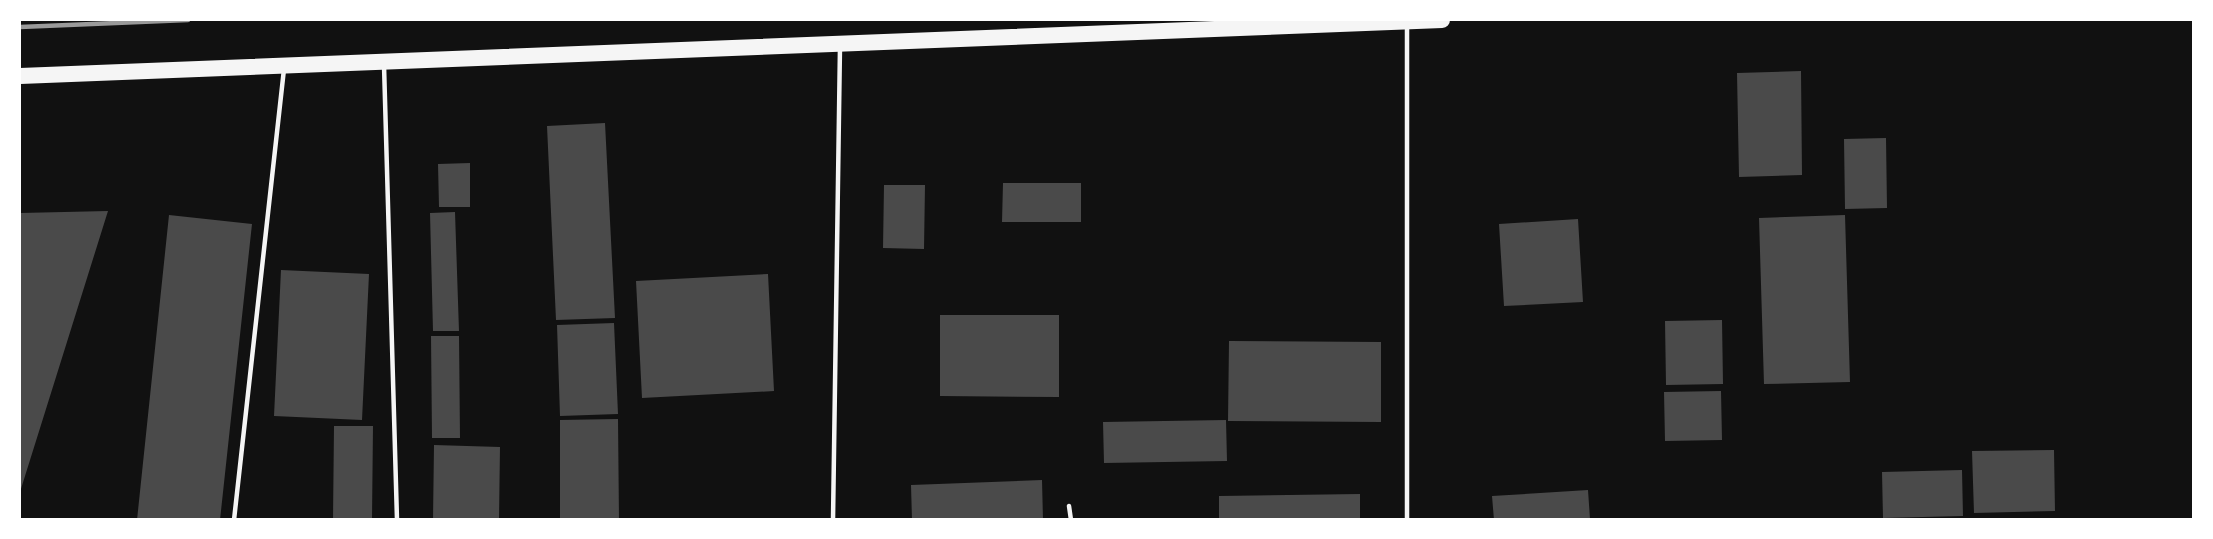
<svg xmlns="http://www.w3.org/2000/svg" width="2213" height="539" font-family="Literata,serif">
<rect width="100%" height="100%" fill="#111"/>
<path fill="#4a4a4a" d="M1801,71L1802,175L1739,177L1737,73Z
M605,123L615,318L556,320L547,126Z
M1886,138L1887,208L1845,209L1844,139Z
M470,163V207H439L438,164Z
M1003,183H1081V222H1002Z
M884,185H925L924,249L883,248Z
M108,211L20,492V213Z
M455,212L459,331H433L430,213Z
M169,215L252,224L220,520H137Z
M1845,215L1850,382L1764,384L1759,218Z
M1578,219L1583,302L1504,306L1499,224Z
M281,270L369,274L362,420L274,416Z
M768,274L774,391L642,398L636,281Z
M940,315H1059V397L940,396Z
M1722,320L1723,384L1666,385L1665,321Z
M614,323L618,414L560,416L557,325Z
M431,336H459L460,438H432Z
M1229,341L1381,342V422L1228,421Z
M1721,391L1722,440L1665,441L1664,392Z
M618,419L619,520H560V420Z
M1226,420L1227,461L1104,463L1103,422Z
M334,426H373L372,520H333Z
M434,445L500,447L499,520H433Z
M2054,450L2055,511L1974,513L1972,451Z
M1962,470L1963,516L1883,518L1882,472Z
M1042,480L1043,520H912L911,485Z
M1588,490L1590,519L1494,520L1492,496Z
M1360,494V520H1219V496Z"/>
<g fill="none" stroke-linecap="round" stroke-linejoin="round">
<path stroke="#f5f5f5" stroke-width="4.5" d="M1407,24V520
M384,65L397,520
M1069,506L1071,520
M234,520L284,69
M833,520L840,46"/>
<path stroke="#f5f5f5" stroke-width="16" d="M20,76L1442,20"/>
<path stroke="#9a9a9a" stroke-width="4.5" d="M20,27L188,20"/>
</g>
<rect width="2213" height="539" fill="none" stroke="#ffffff" stroke-width="42"/>
</svg>
